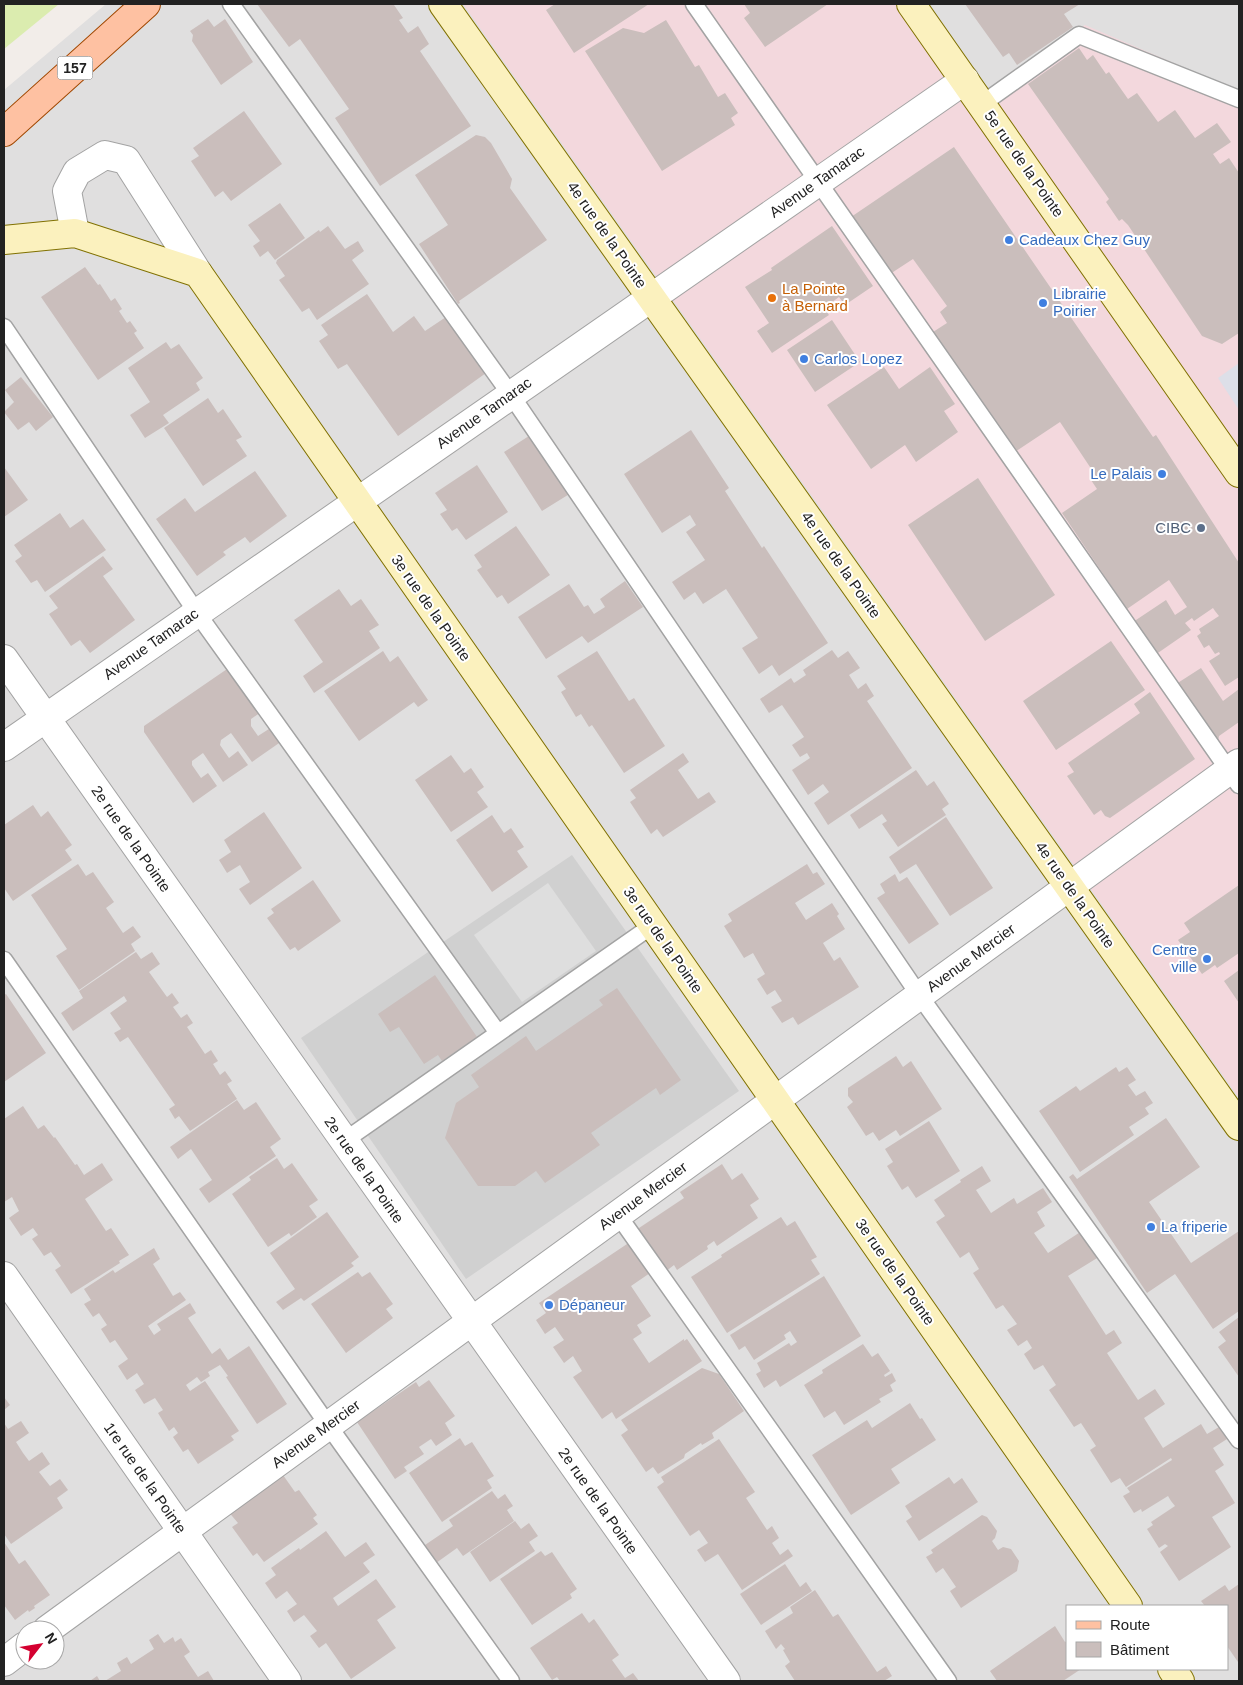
<svg xmlns="http://www.w3.org/2000/svg" width="1243" height="1685" font-family="Helvetica,sans-serif">
<rect width="100%" height="100%" fill="#f2ede9"/>
<path fill="#e0dfdf" fill-rule="evenodd" d="M106,4H1239V1681H4V90ZM1067,1606H1227V1669H1067ZM25,1630H55V1660H25Z"/>
<path fill="#f3d8dd" d="M463,4H898L970,103L1085,25L1239,91V1098Z"/>
<path fill="#d0d0d0" d="M572,855L739,1091L466,1279L301,1038Z"/>
<path fill="#dbecaf" d="M4,4H59L4,49Z"/>
<path fill="#dedede" d="M548,883L596,951L522,1002L474,935Z"/>
<path fill="#dddfe8" d="M1239,363V410L1218,378Z"/>
<path fill="#cabebc" d="M257,4H395L394,5L403,18L399,20L408,33L418,26L429,44L420,51L471,126L380,186L335,118L349,109L300,39L289,47Z
M555,4H649L574,53L546,10Z
M744,4H828L765,47L744,18L750,13Z
M965,4H1080L1064,14L1073,27L1017,65L1009,53L1003,57Z
M208,19L214,27L225,19L253,62L221,85L192,41L193,35L190,31Z
M666,20L695,67L699,65L718,97L725,93L738,113L731,118L735,125L662,171L585,51L623,28L644,33Z
M1079,48L1087,60L1093,55L1106,74L1109,72L1128,99L1137,93L1158,122L1175,110L1195,138L1217,123L1231,142L1213,154L1220,164L1229,158L1239,173V333L1222,344L1202,336L1128,225L1122,219L1119,221L1106,202L1109,199L1028,84Z
M244,111L282,164L231,201L223,191L215,197L191,161L199,156L193,148Z
M476,135L485,137L491,143L512,179L510,188L547,240L459,301L460,303L458,304L419,244L448,225L415,175Z
M954,147L1153,437L1156,435L1239,563V677L1225,686L1209,661L1220,654L1219,652L1215,654L1209,645L1204,648L1197,636L1201,633L1199,629L1219,616L1215,611L1213,608L1194,621L1192,618L1185,623L1191,630L1155,655L1133,622L1166,600L1175,615L1187,607L1169,580L1127,609L1062,513L1097,489L1091,480L1096,476L1060,422L1015,452L933,332L947,323L940,312L947,306L913,259L890,274L851,217Z
M280,203L305,238L275,260L268,251L260,257L253,246L260,241L248,225Z
M328,226L345,249L358,241L364,251L352,260L369,284L317,320L309,308L302,312L279,280L285,276L276,263L277,260L319,230L320,232Z
M832,226L873,286L845,305L839,297L824,308L829,315L772,353L757,331L769,323L745,287L772,270L771,268Z
M85,267L98,285L100,284L111,301L115,298L122,309L119,311L127,323L130,321L137,331L134,333L144,348L98,380L41,297Z
M367,294L393,332L414,316L425,331L446,317L486,373L398,436L347,364L338,369L319,341L328,335L321,325Z
M832,320L860,362L815,392L787,350Z
M166,342L171,349L179,344L203,378L196,383L200,390L163,415L169,423L145,438L130,415L150,402L128,368Z
M884,367L899,389L930,367L955,404L944,411L958,432L916,462L905,445L871,469L827,405Z
M21,377L53,417L36,431L29,422L18,430L4,412L14,402L5,390Z
M208,398L218,413L223,409L242,437L236,440L247,456L203,486L164,428Z
M691,430L729,488L725,491L762,548L764,546L828,643L779,676L772,665L759,674L742,648L758,638L726,589L703,604L695,592L684,600L672,582L705,560L686,532L696,525L690,515L662,533L624,474Z
M532,434L571,493L542,511L504,452Z
M477,465L508,512L466,540L457,528L452,531L440,514L447,510L435,493Z
M4,467L28,500L4,517Z
M255,471L287,516L250,543L245,537L223,552L226,555L197,576L156,519L185,498L195,512Z
M978,478L1055,595L985,641L908,525Z
M60,513L70,528L83,519L106,550L45,592L37,580L31,583L15,561L22,556L14,545Z
M516,526L550,575L508,604L502,595L497,598L477,570L482,567L474,555Z
M103,556L113,569L103,576L135,620L90,653L80,640L71,646L49,614L58,608L49,596Z
M625,581L643,607L588,643L582,636L546,659L518,617L569,584L584,607L588,605L594,614L605,607L600,599Z
M339,589L351,606L361,599L379,625L369,631L380,648L314,693L303,676L323,662L294,620Z
M1111,641L1145,690L1056,750L1023,701Z
M832,650L838,658L848,651L860,668L849,675L858,689L866,683L874,696L867,701L912,768L828,825L814,803L829,792L823,784L808,795L792,770L810,758L807,753L800,757L792,745L804,737L782,705L769,713L760,699L791,678L794,683L806,675L803,670Z
M383,651L390,662L398,656L428,700L418,707L414,702L359,741L324,691Z
M597,651L629,701L634,698L665,746L624,773L592,725L589,727L581,714L576,717L561,692L566,689L557,676Z
M230,667L261,712L251,719V726L258,736L272,727L282,741L252,762L231,733L221,740L220,745L229,758L238,751L248,765L223,782L203,753L192,761V765L201,778L208,773L217,786L193,803L144,732V726Z
M1201,668L1223,701L1239,689V722L1219,736L1218,742L1173,686Z
M1150,692L1195,759L1110,818L1105,816L1101,810L1094,815L1067,776L1074,772L1068,763L1140,713L1134,704Z
M683,753L689,762L678,770L698,799L709,792L716,802L663,837L657,829L651,834L630,802L636,798L630,790Z
M451,755L464,773L471,768L484,787L477,792L488,807L451,832L415,780Z
M916,770L927,786L934,781L949,804L942,809L946,815L898,847L882,824L887,821L882,814L859,829L850,815Z
M33,805L41,817L48,811L72,845L65,850L72,860L13,901L4,888V825Z
M264,812L302,868L250,905L239,889L250,882L240,865L227,873L219,860L231,852L224,840Z
M492,815L504,833L511,828L524,847L517,851L528,867L492,892L456,840Z
M946,817L993,888L950,916L916,864L900,874L889,857Z
M78,864L86,876L93,872L114,902L106,908L123,933L133,926L141,937L131,944L135,951L79,990L56,956L67,949L31,895Z
M807,864L813,874L817,872L825,884L795,903L806,920L832,903L839,914L837,916L845,929L823,943L834,961L840,957L859,987L798,1025L793,1017L782,1023L771,1007L782,1001L775,990L767,995L757,979L765,974L753,953L744,958L724,926L732,921L728,914Z
M895,874L899,882L907,877L939,924L909,944L877,898L885,893L880,884Z
M313,880L341,921L298,951L295,947L290,950L267,918L274,913L271,909Z
M1239,885V953L1217,968L1215,965L1202,974L1178,940L1190,932L1184,923Z
M136,952L141,959L152,952L160,964L149,972L167,997L172,993L179,1003L173,1007L181,1018L187,1014L193,1023L187,1027L205,1054L211,1050L218,1061L213,1064L220,1075L225,1071L232,1081L227,1084L237,1099L190,1131L179,1116L175,1119L169,1109L175,1105L128,1037L120,1042L114,1033L121,1029L110,1013L127,1001L124,996L73,1031L61,1013L83,998L79,991Z
M1239,970V1003L1224,981Z
M435,975L477,1037L442,1061L438,1055L424,1064L399,1027L390,1032L378,1014Z
M617,988L681,1080L660,1095L656,1088L591,1133L600,1145L545,1183L536,1171L515,1186H478L445,1138L456,1103L479,1087L471,1075L526,1036L536,1051L603,1005L599,1000Z
M6,994L46,1053L4,1082V995Z
M896,1056L903,1067L911,1061L942,1109L900,1136L896,1130L879,1141L873,1132L866,1136L847,1107L853,1102L848,1096V1088Z
M1116,1067L1119,1072L1127,1067L1136,1080L1128,1085L1136,1096L1145,1091L1153,1103L1145,1108L1149,1114L1129,1127L1134,1135L1080,1172L1039,1111L1076,1086L1080,1091Z
M237,1100L244,1110L256,1102L281,1139L270,1147L276,1156L209,1203L199,1189L212,1180L191,1149L178,1159L170,1147Z
M23,1106L38,1129L44,1125L54,1138L55,1137L75,1165L77,1164L84,1175L102,1163L113,1180L85,1199L106,1231L111,1228L129,1255L119,1261L120,1263L71,1294L55,1270L61,1266L51,1252L44,1256L32,1239L38,1235L33,1228L21,1236L9,1218L19,1211L12,1197L4,1202V1119Z
M1166,1118L1200,1167L1149,1202L1191,1263L1239,1231V1311L1213,1329L1175,1274L1147,1293L1069,1177L1073,1174L1077,1179Z
M929,1121L960,1171L916,1198L908,1186L902,1190L887,1166L893,1162L885,1149Z
M277,1158L284,1169L292,1163L318,1200L309,1206L317,1217L291,1236L289,1233L268,1247L232,1194L251,1180L249,1177Z
M722,1164L732,1180L742,1173L759,1199L750,1205L758,1218L717,1246L714,1241L707,1246L708,1249L677,1270L674,1265L665,1272L636,1230L684,1198L680,1192Z
M982,1166L991,1181L976,1190L991,1213L1014,1198L1017,1204L1043,1188L1052,1202L1037,1212L1045,1226L1034,1233L1048,1253L1085,1229L1102,1255L1068,1276L1106,1335L1114,1330L1122,1343L1107,1353L1138,1400L1155,1389L1165,1404L1144,1418L1163,1448L1201,1424L1207,1434L1219,1427L1227,1439L1213,1448L1224,1465L1215,1471L1235,1503L1212,1517L1231,1547L1179,1581L1160,1552L1168,1546L1165,1544L1159,1548L1147,1529L1153,1525L1151,1522L1175,1506L1171,1501L1168,1496L1142,1512L1141,1509L1134,1513L1123,1496L1130,1492L1127,1488L1172,1460L1171,1458L1126,1487L1120,1478L1111,1483L1090,1450L1096,1446L1081,1423L1074,1427L1049,1390L1056,1385L1043,1365L1034,1370L1024,1354L1032,1348L1027,1340L1018,1346L1007,1330L1017,1324L1003,1305L996,1309L973,1273L979,1269L969,1252L960,1258L936,1222L945,1216L934,1200L961,1182L960,1180Z
M327,1212L359,1257L351,1263L354,1266L304,1301L301,1298L283,1310L276,1302L295,1289L270,1253Z
M781,1217L787,1226L795,1221L817,1257L811,1260L820,1274L727,1333L691,1277L722,1257L721,1255Z
M630,1242L650,1273L631,1286L651,1316L637,1325L642,1333L633,1339L649,1363L684,1339V1341L687,1339L702,1361L616,1419L612,1412L602,1419L573,1377L582,1371L573,1356L564,1363L553,1347L564,1340L555,1327L545,1334L536,1320L546,1313L539,1303Z
M154,1248L160,1259L153,1264L173,1296L180,1292L186,1300L148,1326L154,1335L161,1330L157,1324L190,1303L196,1313L188,1318L212,1354L220,1348L228,1360L249,1346L287,1404L257,1424L226,1377L228,1376L220,1365L208,1372L210,1376L201,1382L197,1377L186,1385L190,1391L205,1381L239,1431L231,1436L234,1440L198,1464L188,1449L183,1452L173,1437L178,1433L174,1427L169,1431L158,1413L163,1410L155,1398L144,1404L135,1390L144,1384L137,1373L127,1380L118,1366L128,1359L115,1340L110,1343L101,1329L107,1325L99,1313L93,1317L84,1304L91,1300L84,1289L113,1270L115,1273Z
M358,1272L362,1277L370,1272L393,1304L386,1309L393,1318L346,1353L311,1304Z
M824,1276L861,1336L780,1387L776,1380L764,1388L756,1374L761,1371L757,1363L789,1343L791,1346L797,1342L790,1331L784,1335L786,1339L754,1360L745,1346L739,1350L730,1335Z
M1239,1317V1377L1218,1347L1226,1341L1219,1332Z
M863,1344L872,1357L878,1353L890,1371L884,1375L885,1377L892,1373L896,1381L890,1385L893,1391L879,1399L881,1402L844,1425L835,1411L824,1418L804,1385L823,1373L822,1370Z
M702,1368L719,1374L744,1411L712,1433L714,1438L702,1445L701,1443L685,1454L684,1458L658,1474L653,1467L646,1472L621,1435L628,1430L621,1420Z
M429,1380L455,1416L445,1423L452,1435L436,1446L431,1439L419,1447L424,1454L404,1467L407,1471L395,1479L357,1422L416,1382L419,1387Z
M4,1397L10,1405L4,1410Z
M910,1403L920,1419L922,1418L936,1440L891,1469L900,1483L851,1515L812,1455L867,1420L872,1428Z
M21,1421L29,1433L16,1442L23,1453L29,1461L42,1452L50,1464L39,1472L50,1486L60,1479L68,1490L57,1498L63,1508L11,1544L4,1534V1423L8,1429Z
M460,1438L465,1446L472,1442L494,1476L487,1480L492,1488L442,1522L409,1473Z
M719,1439L755,1492L746,1498L767,1530L772,1526L779,1538L772,1543L780,1555L788,1549L793,1556L742,1590L718,1554L705,1562L697,1550L708,1543L699,1530L690,1536L657,1487L664,1482L661,1477Z
M283,1475L295,1492L299,1490L317,1515L313,1518L318,1524L264,1562L257,1553L253,1556L232,1527L238,1523L227,1510Z
M949,1477L954,1484L962,1478L978,1502L919,1541L906,1521L912,1517L905,1506Z
M492,1491L498,1499L505,1494L513,1506L507,1510L514,1521L463,1556L457,1548L436,1563L425,1545L453,1526L449,1520Z
M982,1515L987,1517L997,1531L995,1538L992,1541L998,1550L1003,1547L1011,1549L1019,1561L1017,1571L961,1608L950,1591L956,1587L943,1568L936,1573L926,1557L933,1553L931,1550Z
M515,1521L521,1529L529,1523L538,1536L529,1542L535,1551L490,1582L470,1552Z
M326,1531L345,1557L366,1542L375,1555L363,1563L370,1572L333,1598L338,1606L376,1579L396,1607L377,1620L396,1648L351,1679L326,1643L319,1648L310,1636L317,1631L304,1615L294,1622L287,1611L297,1604L287,1591L276,1599L265,1583L276,1575L271,1568L299,1548L300,1550Z
M4,1542L19,1564L25,1560L50,1595L34,1606L35,1608L29,1612L28,1610L15,1620L4,1605Z
M541,1551L545,1556L552,1552L577,1589L570,1594L572,1598L532,1625L500,1579Z
M785,1564L800,1587L806,1582L812,1591L761,1625L740,1594Z
M1239,1584V1662H1238L1227,1646V1606H1205L1201,1601L1225,1585L1229,1591Z
M815,1590L833,1617L838,1614L877,1672L886,1666L892,1676L884,1681H795L785,1666L790,1662L783,1650L785,1649L781,1644L776,1649L765,1631L793,1613L790,1607Z
M582,1613L589,1623L594,1619L619,1655L612,1660L625,1678L633,1673L639,1681H560L557,1677L552,1680L530,1648Z
M1055,1626L1065,1642L1067,1641V1669H1081L1063,1681H997L990,1671Z
M158,1634L164,1643L173,1637L175,1642L181,1638L190,1652L184,1656L198,1677L208,1671L214,1681H105L121,1671L117,1663L127,1657L131,1664L154,1649L149,1640Z
M97,1676L100,1681H90Z"/>
<g fill="none" stroke-linecap="round" stroke-linejoin="round">
<g stroke="#a3a3a3" stroke-width="19">
<path id="lane" d="M231,4L511,395L919,995L1239,1440
M694,4L1239,785
M982,104L1079,35L1239,99
M4,327L197,613L498,1033
M4,960L328,1425L511,1681
M344,1141L653,925
M618,1215L948,1681"/>
</g>
<g stroke="#a3a3a3" stroke-width="30">
<path id="street" d="M75,233L67,191L77,172L105,155L126,160L198,273
M4,659L726,1681
M4,747L965,80
M4,1276L287,1681
M47,1630L1239,763
M4,1662L25,1646"/>
</g>
<g stroke="#807102" stroke-width="30">
<path id="secondary" d="M443,4L1239,1126
M911,4L1239,473
M4,240L75,233L198,273L1128,1606
M1172,1669L1180,1681"/>
</g>
<g stroke="#a04700" stroke-width="30">
<path id="primary" d="M4,132L146,4"/>
</g>
<use href="#lane" stroke="#fff" stroke-width="16"/>
<use href="#street" stroke="#fff" stroke-width="28"/>
<use href="#secondary" stroke="#fbf1be" stroke-width="28"/>
<use href="#primary" stroke="#fec1a2" stroke-width="28"/>
</g>
<g fill="#3f7fe0" stroke="#fff" stroke-width="2">
<circle cx="1009" cy="240" r="5"/>
<circle cx="1043" cy="303" r="5"/>
<circle cx="804" cy="359" r="5"/>
<circle cx="1162" cy="474" r="5"/>
<circle cx="1207" cy="959" r="5"/>
<circle cx="1151" cy="1227" r="5"/>
<circle cx="549" cy="1305" r="5"/>
</g>
<circle fill="#e8710a" stroke="#fff" stroke-width="2" cx="772" cy="298" r="5"/>
<circle fill="#5c6f8a" stroke="#fff" stroke-width="2" cx="1201" cy="528" r="5"/>
<g text-anchor="middle" stroke-width="4" stroke-linejoin="round" paint-order="stroke">
<rect fill="#fff" stroke="#646464" stroke-width="1" x="57.5" y="56.5" width="35" height="23" rx="4"/>
<g font-size="14" font-weight="bold" fill="#222">
<text x="75" y="73">157</text>
</g>
<g font-size="15" fill="#222" stroke="#fff">
<text transform="translate(1024 164) rotate(55)" y="5">5e rue de la Pointe</text>
<text transform="translate(817 182) rotate(-35)" y="5">Avenue Tamarac</text>
<text transform="translate(607 235) rotate(55)" y="5">4e rue de la Pointe</text>
<text transform="translate(484 413) rotate(-35)" y="5">Avenue Tamarac</text>
<text transform="translate(841 565) rotate(55)" y="5">4e rue de la Pointe</text>
<text transform="translate(431 608) rotate(55)" y="5">3e rue de la Pointe</text>
<text transform="translate(151 644) rotate(-35)" y="5">Avenue Tamarac</text>
<text transform="translate(131 839) rotate(55)" y="5">2e rue de la Pointe</text>
<text transform="translate(1075 895) rotate(55)" y="5">4e rue de la Pointe</text>
<text transform="translate(663 940) rotate(55)" y="5">3e rue de la Pointe</text>
<text transform="translate(971 958) rotate(-36)" y="5">Avenue Mercier</text>
<text transform="translate(364 1170) rotate(55)" y="5">2e rue de la Pointe</text>
<text transform="translate(643 1196) rotate(-36)" y="5">Avenue Mercier</text>
<text transform="translate(895 1272) rotate(55)" y="5">3e rue de la Pointe</text>
<text transform="translate(316 1434) rotate(-36)" y="5">Avenue Mercier</text>
<text transform="translate(145 1478) rotate(55)" y="5">1re rue de la Pointe</text>
<text transform="translate(598 1501) rotate(55)" y="5">2e rue de la Pointe</text>
</g>
<g font-size="15" fill="#366cbe" stroke="#fff" text-anchor="start">
<text x="1019" y="245">Cadeaux Chez Guy</text>
<text x="1053" y="299">Librairie<tspan x="1053" dy="17">Poirier</tspan></text>
<text x="814" y="364">Carlos Lopez</text>
<text x="1152" y="479" text-anchor="end">Le Palais</text>
<text x="1197" y="955" text-anchor="end">Centre<tspan x="1197" dy="17">ville</tspan></text>
<text x="1161" y="1232">La friperie</text>
<text x="559" y="1310">Dépaneur</text>
</g>
<g font-size="15" fill="#c56008" stroke="#fff" text-anchor="start">
<text x="782" y="294">La Pointe<tspan x="782" dy="17">à Bernard</tspan></text>
</g>
<g font-size="15" fill="#4e5e75" stroke="#fff" text-anchor="end">
<text x="1191" y="533">CIBC</text>
</g>
</g>
<rect width="1243" height="1685" fill="none" stroke="#222222" stroke-width="10"/>
<rect x="1066" y="1605" width="162" height="65" fill="#ffffff" stroke="#a7a7a7"/>
<rect x="1076" y="1621" width="25" height="8" fill="#fec1a2" stroke="#a7a7a7"/>
<text x="1110" y="1630" font-size="15" fill="#222222">Route</text>
<rect x="1076" y="1642" width="25" height="15" fill="#cabebc" stroke="#a7a7a7"/>
<text x="1110" y="1655" font-size="15" fill="#222222">Bâtiment</text>
<g transform="translate(40 1645) rotate(59)"><circle r="24" fill="#ffffff" stroke="#a7a7a7"/>
<path d="M0-4L9 19L0 12L-9 19Z" fill="#d40030"/>
<text y="-8" font-size="14" font-weight="bold" text-anchor="middle" fill="#222222">N</text>
</g>
</svg>
